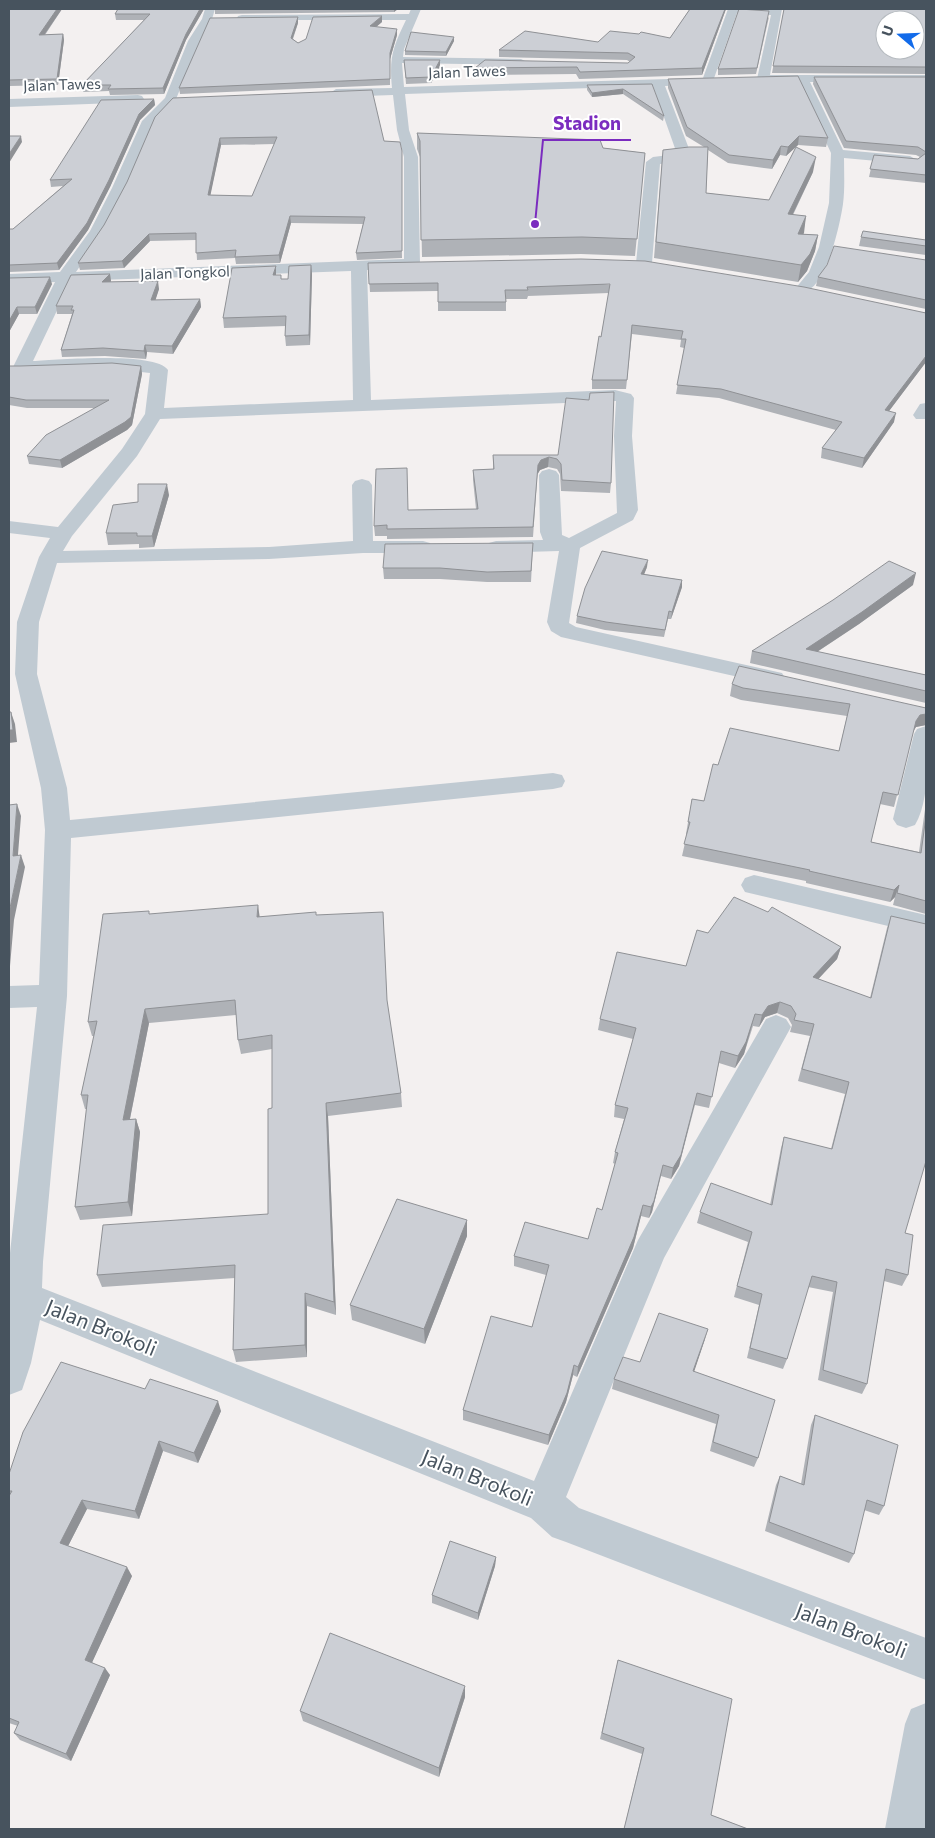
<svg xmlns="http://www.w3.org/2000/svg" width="935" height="1838" font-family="Commissioner,sans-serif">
<rect width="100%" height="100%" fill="#f3f0f0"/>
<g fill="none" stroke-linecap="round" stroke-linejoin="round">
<path fill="#c0cad2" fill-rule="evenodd" d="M205,9H215L212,19L200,41L176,99L154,122L126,188L104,231L76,272L404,259V157L397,130L393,95L336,97L330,93L336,89L392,88C389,57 393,47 406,20H238L237,18L238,16L242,15L409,14L411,9H421L404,49L403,57L521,59L527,62L521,65L402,63L404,87L703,78L728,9H782L770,75H926V82H810L843,150L910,156L917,160L910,164L844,158C844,173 845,189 843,204C840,224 825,299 797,292L795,289L809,272L819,247L829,203L831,153L798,82L763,83L757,79L771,15L737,13L712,84L665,86L691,154L686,161L660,164L652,263L649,266H639L636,263L646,162L653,157L677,154L653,86L405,94L409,130L418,157L420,264L417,267L412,269L367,270L371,400L615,390L631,394L634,398L632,436L638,510L633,520L580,548L569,623L576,627L782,673L785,678L782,683L774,685L561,637L551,631L547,622L559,551L496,553L489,551L486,547L489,543L496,541L543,540L540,532L539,475L542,471L549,469L556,471L559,475L562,535L569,538L617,513L614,436L616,401L160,419L137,456L72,536L63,551L269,547L353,541L352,485L355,481L362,479L369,481L372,485L373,541H423L430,543L433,547L430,551L423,553H363L269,559L57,563L39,622L37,674L67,788L70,820L553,773L562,775L565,781L562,787L553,789L71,838L67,996L43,1262L42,1288L534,1481L638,1240L766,1019L776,1015L786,1019L791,1027L664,1258L566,1497L579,1508L926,1638V1680L566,1542L552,1537L531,1518L40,1320L31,1363L22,1390L9,1395V1262L37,1007L9,1008V986L39,985L45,830L41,788L15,674L17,622L39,557L50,538L9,533V521L58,527L122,449L145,414L150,373L114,369L22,372L16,371L13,367L55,282L9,284V274L60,272L90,231L112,188L142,121L165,98L188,41L202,19ZM351,271L353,400L164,408L168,370C155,351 57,360 33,361L71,281Z
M138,95L142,96L144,99L142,102L9,107V99Z
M926,403V419H916L913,415L920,404Z
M926,726C928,754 930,800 915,825L906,828L897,825L893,819L914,734L917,729Z
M754,875L926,915V935L745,892L741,885L745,878Z
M926,1703V1829H885L905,1724L911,1709Z"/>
</g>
<path fill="#afb2b7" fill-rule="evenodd" d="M9,9H62L45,35L63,34L64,40L58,85L9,86Z
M118,9H204L186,40L164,94L110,95L109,91L83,92L82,85L144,20H116L115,14Z
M215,9H398L394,12L215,14Z
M690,9H726L702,75L579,79L576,74L475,75V68L628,63L630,62L627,60L499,57V50L598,42L670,38Z
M784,9H926V74L772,73Z
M769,17L756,74L718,75V69Z
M382,22L376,27L397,35L390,59V85L180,94L179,88L298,23L293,39L298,43Z
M454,41L446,56L405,55V51Z
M404,60H440V67L431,83L406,84Z
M814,77H926V183L869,177L874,155L918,159L920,157L916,155L844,148L813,84Z
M668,79L828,138L826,147L798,145L786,156L780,155L772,169L728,163L708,150L706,193L769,200L813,172L793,215L806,216L803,234L818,235L815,251L807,271L798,282L654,258L663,150L704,147L686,136L668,88Z
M652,84L664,116L663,121L623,94L592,97L587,90V85Z
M154,99L155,105L140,120L110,187L88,230L59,270L9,272V229H13L63,186L51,187L50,180Z
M155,117L384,141L400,142L402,258L357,260L356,253L363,224L291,223L280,263L236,264L235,258L197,260L196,240L150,241L124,268L80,270L78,263L104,225L127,182ZM275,144L252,196L210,195L221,145Z
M417,133L603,148L645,153L635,256L581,254L422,257L420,157L417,149Z
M861,237L926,240V255L859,246Z
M926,260V309L816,286L818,277Z
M368,263L926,313V362L889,411L894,422L862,468L821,458L822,448L836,430L719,398L676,394L684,348L680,347L681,340L632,334L626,389H592V380L601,337L609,293L528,296L527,299H506V311H438V291L370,292Z
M311,265L312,274L310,345L286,346L285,336L286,326L224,328L223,318L276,266V275H281V279H288Z
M110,274L111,282L159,289L155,300L200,299L201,307L173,354L147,352L146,359L105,356L62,357L61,350L72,314H57L56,306Z
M9,278L52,284L37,314H19L9,332Z
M9,366H141L142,374L132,425L127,430L62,468L29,464L27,456L95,408H27L9,405Z
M493,455H558L611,483L610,493L561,491L560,474L557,469L548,467L540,470L537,475L533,537L387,539V536H375L374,526L408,510L476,509L473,480V470L493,469Z
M169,495L154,547L139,548V544L108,545L106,533L138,502Z
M533,543L531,582H487L440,579H384L383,568Z
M647,567L644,574L682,580V587L671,619H668L664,637L605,630L576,623L577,616Z
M913,585L859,624L817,652L926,675V703L750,663L752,651Z
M732,684L926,708V725L916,727L913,732L894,807L880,804L871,842L919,852L926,802V914L893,905L895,897L890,902L806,883V881L682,856L687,834H686L692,799L704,801L718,765L839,751L847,716L741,700L730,696Z
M150,914L260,917L317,915L387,1002L401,1093L402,1107L328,1116L336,1315L307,1306V1357L236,1362L233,1350L235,1278L102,1287L97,1275L268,1214L272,1108V1049L241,1054L238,1040L236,1015L149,1023L130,1119H136L140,1132L132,1216L80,1220L75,1207L87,1109H85L81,1095L94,1036H92L88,1022Z
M891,916L905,1233L908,1275L902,1286L884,1281L867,1384L862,1394L818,1380L833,1292L808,1287L787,1359L783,1369L747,1358L759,1305L734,1297L748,1242L697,1223L700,1212L770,1205L781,1148L784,1137L831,1149L845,1094L798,1081L810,1036L790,1032L792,1025L788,1018L777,1013L765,1017L759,1027L753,1026L744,1054L735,1068L719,1063L709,1108L695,1105L679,1166L671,1179L661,1176L652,1212L649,1218L641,1216L633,1248L577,1377L573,1375L566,1402L548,1445L463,1420V1410L532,1327L546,1275L514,1266V1256L588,1239L602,1210L615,1164L613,1163L615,1152L624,1119L614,1117L615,1105L633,1039L598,1030L600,1019L686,966L708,933L841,947L837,959L818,979L870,998L887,928Z
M467,1220V1236L425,1344L352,1320L350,1305Z
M705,1339L694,1371L758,1458L754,1467L710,1451L716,1424L612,1389L614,1379L640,1362Z
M145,1389L221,1411L198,1463L163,1451L139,1519L87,1509L68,1546L132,1576L92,1662L110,1675L71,1761L20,1740L14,1733L18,1726L9,1723V1474Z
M815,1415L884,1506L879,1515L864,1510L854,1554L849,1563L765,1531L776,1485L780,1476L801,1484L811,1425Z
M496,1557L495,1566L478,1620L432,1603V1595Z
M618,1660L711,1815L748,1829H624L642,1754L600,1739Z
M465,1697L439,1777L303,1721L300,1711Z"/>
<path fill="#8f9195" d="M57,9H62L40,41L39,35Z
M200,9H204L186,40L164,94L163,88L186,34Z
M394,9H398L394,12Z
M725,9H726L702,75V68Z
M382,16V22L370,32V26Z
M298,17V23L291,43V38Z
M397,29V35L390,59V85V53Z
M63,34L64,40L58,85L57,79Z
M454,37V41L446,56V52Z
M440,60V67L431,83V77Z
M623,89V94L592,97V93Z
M154,99L155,105L140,120L110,187L88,230L59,270L57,263L139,114Z
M21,136L22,142L9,163V154Z
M799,136L798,145L786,156L788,147Z
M220,138L221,145L209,202L208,195Z
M781,146L780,155L772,169L773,160Z
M816,157L813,172L785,230L788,214Z
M290,216L291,223L280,263L279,255Z
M806,216L804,233L795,250L798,234Z
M149,234L150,241L124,268L122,261Z
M818,235L815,251L807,271L798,282L801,265Z
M311,265L312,274L310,345L309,335Z
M276,266V276L273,275Z
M110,274L111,281L104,289L102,282Z
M50,277L52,284L37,314L35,307Z
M158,281L159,289L153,308L151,300Z
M200,299L201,307L173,354L172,346Z
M17,307L19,314L9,332V321Z
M145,345L147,352L146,359L144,351Z
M926,356V362L883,419L885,410Z
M141,366L142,374L132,425L127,430L62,468L60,460Z
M896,413L894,422L862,468L864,458Z
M549,457L548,467L540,470L537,475L533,537L538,465L541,460Z
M167,484L169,495L154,547L152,536Z
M648,560L647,567L641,582V574Z
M916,573L913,585L859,624L803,661L806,649Z
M682,580V587L671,619L672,612Z
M11,712L15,724L17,742L9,743V730Z
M926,714V725L916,727L912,733L916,721L920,715Z
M17,804L21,816L17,867L13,856Z
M21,855L25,867L14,920L10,966L9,964V921L10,908Z
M899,885L895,897L890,902L894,890Z
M258,905L260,919L257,917Z
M841,947L837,959L809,989L813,977Z
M780,1002L777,1013L765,1017L759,1027L762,1015L768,1006Z
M145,1009L149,1023L127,1133L123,1120Z
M755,1014L744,1054L735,1068L738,1056Z
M697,1093L679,1166L671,1179L673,1168Z
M326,1103L328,1116L336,1315L334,1302Z
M136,1119L140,1132L132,1216L128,1202Z
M663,1165L652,1212L649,1218L651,1207Z
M643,1205L641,1216L633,1248L577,1377L578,1367Z
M467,1220V1236L425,1344L424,1329Z
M305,1293L307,1306V1357L305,1345Z
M708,1329L705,1339L691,1381L693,1371Z
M574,1365L573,1375L566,1402L548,1445L549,1435Z
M218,1401L221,1411L198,1463L194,1453Z
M159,1441L163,1451L139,1519L135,1511Z
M82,1500L87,1509L65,1552L60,1543Z
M496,1557L495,1566L478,1620V1613Z
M127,1567L132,1576L90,1667L85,1660Z
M105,1668L110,1675L71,1761L66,1754Z
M465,1686V1697L439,1777V1768Z"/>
<path fill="#cccfd5" stroke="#8f9195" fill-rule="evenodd" d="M9,9H57L39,35L63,34L57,79L9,80Z
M118,9H200L186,34L163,88L108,89L111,85H82L150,14H115Z
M690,9H725L702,68L580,72L577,67L475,68L485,60L628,63L635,57L628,53L499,50L525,31L598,42L610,31L639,34L641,32L670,38Z
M739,9L769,11L757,68L718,69Z
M784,9H926V67L773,66ZM885,20H915V50H885Z
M382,16L370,26L397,29L390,53V79L179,88L210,18L298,17L291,38L298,43L306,39L313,17Z
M411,32L454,37L446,52L405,51Z
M404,60H440L431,77L406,78Z
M798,76L828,138L799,136L788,147L781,146L773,160L729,155L687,127L668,79Z
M814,77H926V152L918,147L846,141Z
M652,84L664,116L623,89L592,93L587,85Z
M372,90L384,141L400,142L402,151V251L356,253L365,217L290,216L279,255L235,257L236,250L196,253V233L149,234L122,261L78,263L104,225L127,182L155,117L173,98ZM277,137L252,196L208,195L220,138Z
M154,99L139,114L109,180L87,223L57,263L9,265V229H13L72,179L50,180L101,100Z
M417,133L600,140L603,148L645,153L637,239L582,237L421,240L420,141Z
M9,136H21L9,154Z
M689,147H708L706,193L769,200L796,147L816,157L788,214L806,216L798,234L818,235L810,254L801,265L656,242L663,150Z
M926,153V175L870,169L874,155L918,159Z
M863,231L926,240V246L861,237Z
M834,246L926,260V300L818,277L827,265Z
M581,259L645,261L804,287L926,313V356L885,410L896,413L864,458L822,448L842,422L721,389L677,385L686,339H681L683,331L632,325L627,380H592L599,336L601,337L610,284L527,287L528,290H505L506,302H438V283L369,284L368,263Z
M311,265L309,335L285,336L286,316L223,318L232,268L276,266L273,275H281V279H288L289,266Z
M110,274L102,282L158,281L151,300L200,299L172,346L145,345L144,351L103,348L61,350L74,310H71L73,306H56L71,275Z
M50,277L35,307H17L9,321V278Z
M112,363L141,366L131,417L125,422L60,460L27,456L46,435L109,400H26L9,397V366H20Z
M614,392L611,483L562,480L561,464L557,459L549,457L541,460L538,465L533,527L387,529V525L374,526L376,469L407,468L408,510L478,509L473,470L494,469L493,455H558L566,398L589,400L590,393Z
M138,484H167L152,536H137V533H106L113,505L138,502Z
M533,543L531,571L487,572L440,568H383L385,544Z
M602,551L648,560L641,574L682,580L672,612L669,611L665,630L606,622L577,616L585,588Z
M889,561L916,573L862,612L806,649L926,675V691L752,651L833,600Z
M739,666L926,708V714L920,715L916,721L898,795L883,792L871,842L921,853L926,816V901L897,893L899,885L894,890L809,871L810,870L684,844L690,822H688L692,799L704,801L713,764L718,765L730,728L839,751L850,704L743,688L732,684Z
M9,712H11L13,730H9Z
M17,804L13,856L21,855L10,908L9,921V805Z
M734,897L768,912L772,907L841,947L813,977L871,998L891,916L926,924V1161L905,1233L913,1235L908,1275L886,1269L867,1384L823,1370L837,1282L812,1276L787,1359L750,1348L762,1294L737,1286L752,1232L700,1212L711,1183L772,1205L784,1137L832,1149L849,1082L802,1069L814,1024L794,1020L796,1014L791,1006L780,1002L768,1006L762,1015L755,1014L746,1042L738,1056L721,1051L712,1097L697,1093L681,1155L673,1168L663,1165L654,1201L651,1207L643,1205L634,1237L578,1367L574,1365L567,1393L549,1435L463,1410L491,1316L532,1327L549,1265L514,1256L525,1222L588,1239L597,1208L602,1210L618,1153L615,1152L628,1108L615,1105L636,1028L600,1019L617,952L686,966L697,930L708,933Z
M258,905L257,917L316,912V915L383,912L387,1000L401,1093L326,1103L334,1302L305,1293V1345L233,1350L235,1265L97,1275L103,1225L268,1214V1109L272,1108V1035L238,1040L235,1000L145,1009L123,1120L136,1119L128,1202L75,1207L88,1095H81L97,1021L88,1022L103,914L149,911V914Z
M397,1199L467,1220L424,1329L350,1305Z
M659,1313L708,1329L693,1371L775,1400L758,1458L713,1442L719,1415L614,1379L623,1357L640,1362Z
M61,1362L145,1389L150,1379L218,1401L194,1453L159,1441L135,1511L82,1500L60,1543L127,1567L85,1660L105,1668L66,1754L14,1733L19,1722L9,1718V1496L12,1491H9V1474L23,1432Z
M815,1415L898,1445L884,1506L867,1500L854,1554L769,1522L780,1476L804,1485Z
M450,1541L496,1557L478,1613L432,1595Z
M330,1633L465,1686L439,1768L300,1711Z
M618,1660L732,1699L711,1815L748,1829H624L644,1748L602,1733Z"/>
<g text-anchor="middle" stroke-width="4" stroke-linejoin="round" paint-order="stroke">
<g font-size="15" fill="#47535e" stroke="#fff">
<text transform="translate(467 72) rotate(-2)" y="5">Jalan Tawes</text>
<text transform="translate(62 85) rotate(-2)" y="5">Jalan Tawes</text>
<text transform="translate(185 273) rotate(-2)" y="5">Jalan Tongkol</text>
</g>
<g font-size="21" fill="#47535e" stroke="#fff">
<text transform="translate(101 1328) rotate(22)" y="7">Jalan Brokoli</text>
<text transform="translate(477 1478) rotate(22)" y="7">Jalan Brokoli</text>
<text transform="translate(851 1631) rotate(21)" y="7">Jalan Brokoli</text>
</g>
</g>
<path fill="none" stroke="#7b2cbf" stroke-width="2" d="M535 224L543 140H631"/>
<circle fill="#7b2cbf" stroke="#fff" stroke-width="2" cx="535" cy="224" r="5"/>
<g font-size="19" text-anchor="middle" font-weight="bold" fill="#7b2cbf" stroke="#fff" stroke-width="4" stroke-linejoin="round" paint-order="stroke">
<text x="587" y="130">Stadion</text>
</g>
<rect width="935" height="1838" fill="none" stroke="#47535e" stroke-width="20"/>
<g transform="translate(900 35) rotate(289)"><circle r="24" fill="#ffffff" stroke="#b5babf"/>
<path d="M0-4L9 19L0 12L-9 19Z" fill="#126bea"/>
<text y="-8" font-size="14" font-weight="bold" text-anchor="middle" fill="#47535e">U</text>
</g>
</svg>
